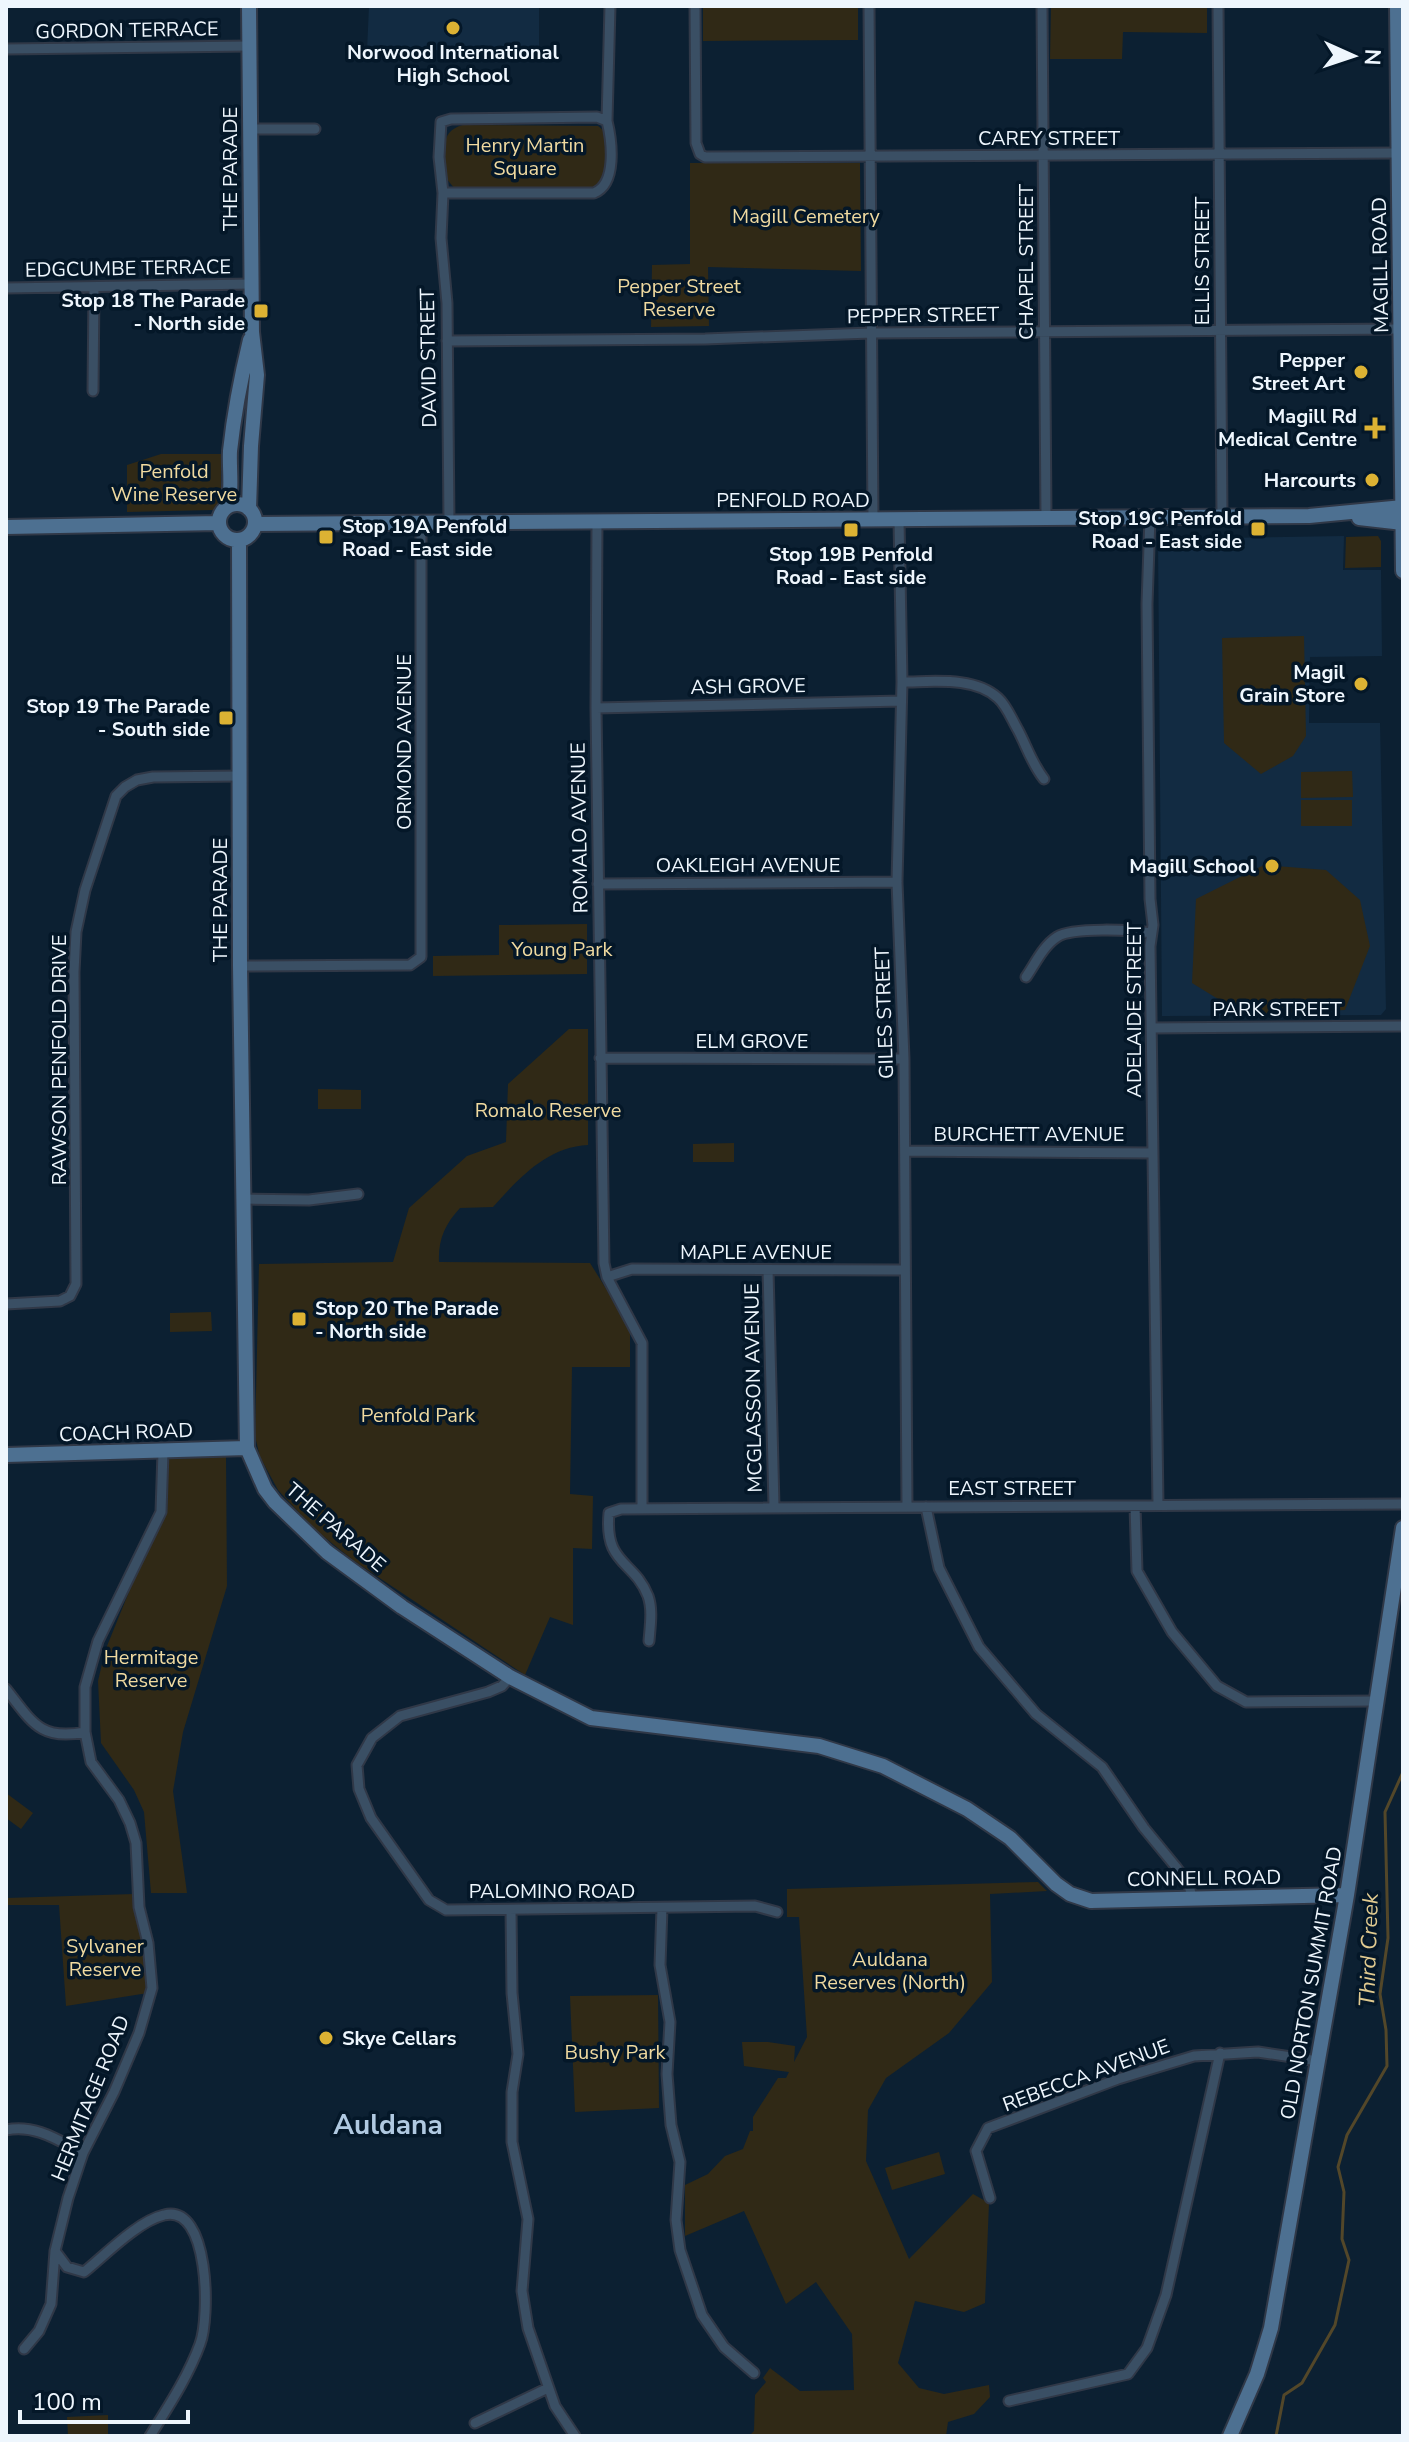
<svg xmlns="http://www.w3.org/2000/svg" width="1409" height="2442" font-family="'Nunito Sans',sans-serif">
<rect width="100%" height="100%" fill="#0c2032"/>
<path fill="#122b42" d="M369,6H539V49L367,51Z
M1344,536L1343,570H1381L1382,656L1310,657L1309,723H1380L1386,1009L1381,1015L1162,1016L1158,539Z"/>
<path fill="#302916" d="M703,6H858V40L703,41Z
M1051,6H1207V33L1123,32L1122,59H1050Z
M463,125L598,126L603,130C606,145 608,170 601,184L593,187L455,189L445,177C446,154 437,132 463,125Z
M690,163H860L861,271L708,267L709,326L651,327L652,265L690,264Z
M161,454H221V502L213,510L127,512V465Z
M1378,536L1381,541V567L1345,568L1346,537Z
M1304,636L1306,736L1293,756L1261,774L1224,743L1222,638Z
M1352,771L1353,797L1301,798V772Z
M1301,800H1352V826H1301Z
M1264,865L1326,870L1360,900L1370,946L1345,1010L1244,1015L1192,983L1196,899Z
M587,924V974L433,976V956L499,955V925Z
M569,1029H588V1145C547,1147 519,1178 493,1207L460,1208C445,1224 438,1240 439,1262L590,1263L630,1327V1367H572L570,1494L593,1496L592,1549L573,1548V1625L550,1617L525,1675L354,1561L313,1528L278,1490L260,1457L255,1436L259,1264L393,1262L409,1208L467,1156L506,1142L508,1084Z
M318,1089L361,1090V1109H318Z
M734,1143V1162H693V1144Z
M211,1312L212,1331L170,1332V1313Z
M226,1456L227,1586L183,1732L173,1791L187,1893H151L144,1812L134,1790L101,1743L98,1681L105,1651L139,1567L167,1510L168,1459Z
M6,1793L33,1813L21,1829L6,1818Z
M1038,1882L1047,1891L990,1894L992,1982L949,2033L886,2078L868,2110L866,2161L909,2259L973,2194L989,2203L985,2303L964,2312L915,2301L898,2363L919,2388L944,2394L989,2385L990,2397L974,2414L948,2422L946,2436H749L754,2431L755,2395L766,2382L763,2378L770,2368L800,2391L854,2390L852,2334L816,2282L786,2304L744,2211L685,2236V2185L708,2174L725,2156L743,2149L750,2131H753V2117L778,2078H786L789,2072L744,2066L742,2042H768L795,2046L794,2062L807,2037L799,1917H787V1889Z
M134,1894L148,1961V1993L66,2006L59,1905H6V1898Z
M658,1995L659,2108L575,2112L570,1996Z
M939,2152L945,2174L892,2190L885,2168Z
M108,2415V2435L68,2436L67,2417Z"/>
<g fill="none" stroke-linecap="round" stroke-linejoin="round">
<path stroke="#534729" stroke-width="3" d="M1276,2436L1284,2395L1302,2383L1335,2325L1349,2260L1342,2239L1344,2192L1338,2167L1347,2135L1387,2066L1386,2030L1380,1994L1388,1938L1385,1812L1403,1772"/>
<g stroke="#303847" stroke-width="13">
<path id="street" d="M695,6L696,143L700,154L705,157L1398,153
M869,6L873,519
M1042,6L1046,517
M1218,6L1222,517
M6,49L249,46
M607,121L610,6
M250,129H315
M443,193H594C617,184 612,142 607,121L597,117L451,119L441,122L439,157L443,193L441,238L447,303L449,523
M6,288L251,284
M447,341L705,339L871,333L1400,329
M93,391L94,288
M1150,517L1147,604L1150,899L1153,925L1150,946L1158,1505
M899,520L902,682L897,882L904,1059L907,1506
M597,522L596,708L604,1263L607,1277L642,1343V1509
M902,682C932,682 974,676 998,698C1007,706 1012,720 1018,730C1027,747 1032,764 1044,779
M596,708L901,701
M598,884L897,882
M240,966L410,965L421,957V523
M1026,977C1035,964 1043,946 1057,937C1072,927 1133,930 1151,933
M1151,1028L1403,1026
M600,1058L904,1059
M905,1151L1152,1153
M244,1199L309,1200L358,1194
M768,1270L774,1506
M607,1277L632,1269L905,1270
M6,1304L60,1301L70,1296L76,1284L74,972L76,932L85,890L116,796L125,787L137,780L153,777L240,776
M1135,1506L1137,1571L1172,1632L1217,1686L1246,1702L1376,1701
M926,1507L939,1568L979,1647L1036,1714L1102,1767L1144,1828L1176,1867L1189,1885L1192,1898
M649,1641C650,1627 653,1610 648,1596C634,1560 604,1565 609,1513L621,1509L1403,1504
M510,1677L502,1686L488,1692L400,1716L372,1738L357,1765L359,1789L371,1818L429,1900L446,1910L755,1906L777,1912
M6,1689C32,1722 40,1741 85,1732
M662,1908L660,1965L670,2022L667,2074L671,2125L680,2162L676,2220L680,2250L702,2315L724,2347L754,2373
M511,1910L512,1993L518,2054L512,2092V2142L528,2219L522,2291L528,2328L555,2406L575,2436
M6,2130C35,2124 58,2140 83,2153
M990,2198L976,2151L988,2128L1118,2079L1194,2056L1258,2052L1318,2061
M55,2251L67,2267L84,2272C105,2255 138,2221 164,2215C210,2203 210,2318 200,2344C188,2377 168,2407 150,2436
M24,2349L39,2331L51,2304L55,2251L68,2198L83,2153L114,2092L139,2033L152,1988L148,1943L139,1907L136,1843L130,1823L119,1800L91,1762L85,1732V1687L98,1641L161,1512L163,1452
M1009,2401L1128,2374L1147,2348L1166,2295L1220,2053
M475,2423L548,2388"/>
</g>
<g stroke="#303847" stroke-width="18">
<path id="secondary" d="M249,6L252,332L257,375L251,446L249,509
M1397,6L1403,571
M219 522a18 18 0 1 1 36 0a18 18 0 1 1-36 0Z
M227,507C233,489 229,470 230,451C234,414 241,377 250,340
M1359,518L1403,523
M255,524L1309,516L1403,507
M6,527L219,523
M239,540L240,966L247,1448L265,1489L275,1502L327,1552L402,1607L510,1677L591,1718L819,1746L883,1766L967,1809L1010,1838L1056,1884L1070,1894L1091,1901L1347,1895
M6,1455L247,1448
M1230,2436L1257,2374L1271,2328L1347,1895L1403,1528"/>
</g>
<use href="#street" stroke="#3a4f64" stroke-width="9"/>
<use href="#secondary" stroke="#4d7091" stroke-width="14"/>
</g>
<g fill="#dcb233" stroke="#041728" stroke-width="3">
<circle cx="453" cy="28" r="8"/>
<rect x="253" y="303" width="16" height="16" rx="4"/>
<circle cx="1361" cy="372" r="8"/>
<path d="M1371 416h8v8h8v8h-8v8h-8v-8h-8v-8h8z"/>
<circle cx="1372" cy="480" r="8"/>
<rect x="1250" y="521" width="16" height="16" rx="4"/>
<rect x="843" y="522" width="16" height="16" rx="4"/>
<rect x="318" y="529" width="16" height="16" rx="4"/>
<circle cx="1361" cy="684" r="8"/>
<rect x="218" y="710" width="16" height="16" rx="4"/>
<circle cx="1272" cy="866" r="8"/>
<rect x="291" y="1311" width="16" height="16" rx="4"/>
<circle cx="326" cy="2038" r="8"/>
</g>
<g text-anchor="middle" stroke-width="7" stroke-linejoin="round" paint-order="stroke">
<g font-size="20" fill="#eef6fd" stroke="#041728">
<text transform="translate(127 30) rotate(-1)" y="7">GORDON TERRACE</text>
<text x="1049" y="145">CAREY STREET</text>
<text transform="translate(230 169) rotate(-90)" y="7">THE PARADE</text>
<text transform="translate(1202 261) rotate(-90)" y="7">ELLIS STREET</text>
<text transform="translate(1026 262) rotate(-90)" y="7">CHAPEL STREET</text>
<text transform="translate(1380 265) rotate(-91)" y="7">MAGILL ROAD</text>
<text transform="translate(128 268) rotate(-1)" y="7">EDGCUMBE TERRACE</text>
<text transform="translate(923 315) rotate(-1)" y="7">PEPPER STREET</text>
<text transform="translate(428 358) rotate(-91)" y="7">DAVID STREET</text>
<text x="793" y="507">PENFOLD ROAD</text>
<text transform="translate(748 686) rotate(-1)" y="7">ASH GROVE</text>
<text transform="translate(404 742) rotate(-90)" y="7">ORMOND AVENUE</text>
<text transform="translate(579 828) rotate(-91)" y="7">ROMALO AVENUE</text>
<text x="748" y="872">OAKLEIGH AVENUE</text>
<text transform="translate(220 900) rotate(-90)" y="7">THE PARADE</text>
<text x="1277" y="1016">PARK STREET</text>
<text transform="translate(1134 1010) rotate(-90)" y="7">ADELAIDE STREET</text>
<text transform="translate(884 1013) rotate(-92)" y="7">GILES STREET</text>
<text x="752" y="1048">ELM GROVE</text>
<text transform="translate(59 1060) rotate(-90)" y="7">RAWSON PENFOLD DRIVE</text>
<text x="1029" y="1141">BURCHETT AVENUE</text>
<text x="756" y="1259">MAPLE AVENUE</text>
<text transform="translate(753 1388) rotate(-91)" y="7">MCGLASSON AVENUE</text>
<text transform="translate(126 1432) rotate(-2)" y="7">COACH ROAD</text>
<text x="1012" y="1495">EAST STREET</text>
<text transform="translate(336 1527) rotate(41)" y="7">THE PARADE</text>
<text transform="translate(1204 1878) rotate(-1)" y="7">CONNELL ROAD</text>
<text x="552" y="1898">PALOMINO ROAD</text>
<text transform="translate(1311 1983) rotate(-80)" y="7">OLD NORTON SUMMIT ROAD</text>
<text transform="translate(1086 2075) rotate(-20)" y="7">REBECCA AVENUE</text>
<text transform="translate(90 2098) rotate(-68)" y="7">HERMITAGE ROAD</text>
</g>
<g font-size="20" font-weight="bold" fill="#eef6fd" stroke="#041728" text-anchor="end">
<text x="453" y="59" text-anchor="middle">Norwood International<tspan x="453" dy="23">High School</tspan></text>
<text x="245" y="307">Stop 18 The Parade<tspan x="245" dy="23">- North side</tspan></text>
<text x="1345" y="367">Pepper<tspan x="1345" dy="23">Street Art</tspan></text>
<text x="1357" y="423">Magill Rd<tspan x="1357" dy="23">Medical Centre</tspan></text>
<text x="1356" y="487">Harcourts</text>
<text x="1242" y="525">Stop 19C Penfold<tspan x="1242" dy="23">Road - East side</tspan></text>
<text x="342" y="533" text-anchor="start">Stop 19A Penfold<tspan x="342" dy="23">Road - East side</tspan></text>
<text x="851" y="561" text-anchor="middle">Stop 19B Penfold<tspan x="851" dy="23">Road - East side</tspan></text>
<text x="1345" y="679">Magil<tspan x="1345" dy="23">Grain Store</tspan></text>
<text x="210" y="713">Stop 19 The Parade<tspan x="210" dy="23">- South side</tspan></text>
<text x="1256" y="873">Magill School</text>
<text x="315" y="1315" text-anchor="start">Stop 20 The Parade<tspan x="315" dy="23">- North side</tspan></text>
<text x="342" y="2045" text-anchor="start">Skye Cellars</text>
</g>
<g font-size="20" fill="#f0daa0" stroke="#041728">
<text x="525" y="152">Henry Martin<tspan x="525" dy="23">Square</tspan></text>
<text x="806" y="223">Magill Cemetery</text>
<text x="679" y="293">Pepper Street<tspan x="679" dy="23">Reserve</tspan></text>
<text x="174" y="478">Penfold<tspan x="174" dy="23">Wine Reserve</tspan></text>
<text x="562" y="956">Young Park</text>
<text x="548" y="1117">Romalo Reserve</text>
<text x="418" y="1422">Penfold Park</text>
<text x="151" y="1664">Hermitage<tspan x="151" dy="23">Reserve</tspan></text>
<text x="105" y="1953">Sylvaner<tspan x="105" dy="23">Reserve</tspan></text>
<text x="890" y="1966">Auldana<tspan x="890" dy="23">Reserves (North)</tspan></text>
<text x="615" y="2059">Bushy Park</text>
</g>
<g font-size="22" font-style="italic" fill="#e0ca90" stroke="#041728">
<text transform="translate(1368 1950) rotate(-88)" y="8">Third Creek</text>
</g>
<g font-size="28" font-weight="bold" fill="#b0c9e1" stroke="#041728">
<text x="388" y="2134">Auldana</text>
</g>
</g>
<rect width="1409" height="2442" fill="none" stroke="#eef6fd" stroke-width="16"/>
<g transform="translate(1353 56) rotate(93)" stroke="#041728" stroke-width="6" paint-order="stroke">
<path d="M0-6L14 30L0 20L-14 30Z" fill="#eef6fd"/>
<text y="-12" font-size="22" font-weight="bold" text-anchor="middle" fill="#eef6fd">N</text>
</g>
<path d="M20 2410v12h168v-12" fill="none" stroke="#eef6fd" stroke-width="4"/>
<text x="32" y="2410" font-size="24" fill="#eef6fd" stroke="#041728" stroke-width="6" paint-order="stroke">100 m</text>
</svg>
